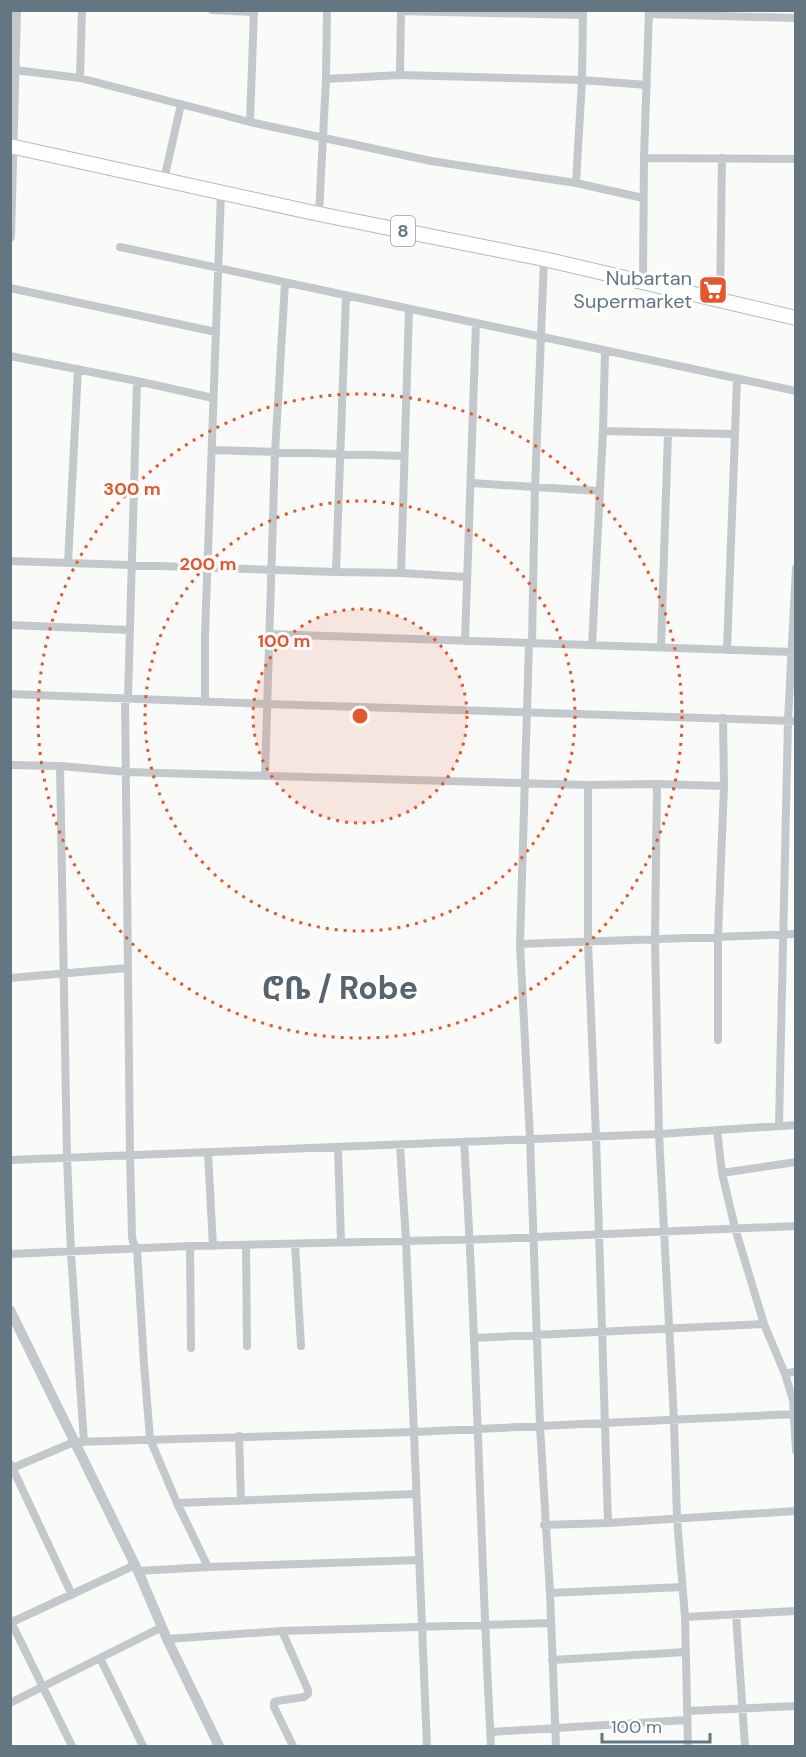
<svg xmlns="http://www.w3.org/2000/svg" width="806" height="1757" font-family="'DM Sans','Noto Sans Ethiopic',sans-serif">
<rect width="100%" height="100%" fill="#fafaf8"/>
<g fill="none" stroke-linecap="round" stroke-linejoin="round">
<g stroke="#b5babe" stroke-width="16">
<path id="primary" d="M10,146L319,214L544,259L796,318"/>
</g>
<path stroke="#c3c8cc" stroke-width="8" d="M212,10L254,12
M401,11L583,15
M649,14L796,18
M15,70L80,78L250,122L431,161L576,183L643,198
M400,75L401,10
M80,78L82,10
M326,79L400,75L582,80L647,85
M250,122L254,10
M644,158L796,159
M164,180L181,104
M576,183L582,80L583,10
M319,214L326,79L327,10
M120,247L796,391
M643,281L644,158L649,10
M10,288L216,332
M720,301L722,158
M10,356L137,381L213,398
M603,431L734,434
M212,450L404,456
M471,483L599,491
M10,561L336,572L401,573L466,577
M68,563L78,369
M336,572L346,296
M401,573L409,309
M10,625L130,630
M269,634L793,652
M465,641L476,323
M529,643L520,944L530,1139L540,1426L550,1593L556,1746
M532,643L535,487L544,259
M592,645L603,431L605,351
M661,647L668,433
M727,650L737,379
M10,694L267,704L796,721
M125,698L130,1156L132,1236L133,1242L137,1249L144,1364L150,1439L177,1503L208,1567
M128,698L137,381
M205,702V634L221,192
M10,765L60,766L127,772L588,785L657,784L724,786
M60,766L67,1158L71,1253L84,1442
M265,776L275,453L285,283
M657,784L655,939L659,1134L674,1420L677,1518L685,1617L688,1746
M588,785V943L596,1136L608,1523
M520,944L796,934
M10,978L128,968
M718,1040V936L724,786L723,718
M779,1125L788,720L796,568
M717,1130L722,1173L735,1228L764,1324L785,1374L793,1400L796,1451
M464,1142C477,1343 480,1545 491,1746
M400,1145L406,1241L427,1746
M338,1147L341,1242
M208,1153L213,1246
M10,1160L659,1134L796,1125
M722,1173L796,1162
M295,1244L301,1346
M246,1245L247,1346
M190,1246L191,1348
M10,1254L190,1246L490,1239L796,1226
M474,1338L764,1324
M785,1374L796,1371
M239,1436L241,1500
M11,1465L72,1595
M10,1469L74,1442L414,1432L796,1414
M177,1503L416,1494
M544,1525L608,1523L796,1511
M138,1571L208,1567L419,1560
M550,1593L682,1587
M736,1614L745,1746
M685,1617L796,1611
M10,1620L72,1746
M10,1623L135,1565
M282,1631L308,1690V1694L304,1697L277,1701L274,1702V1707L293,1746
M167,1639L282,1631L550,1623
M100,1658L143,1746
M552,1660L686,1652
M10,1703L162,1627
M687,1711L796,1706
M490,1732L687,1720"/>
<path stroke="#c3c8cc" stroke-width="10" d="M10,237L16,10
M10,1310L138,1571L167,1639L219,1746"/>
<use href="#primary" stroke="#fff" stroke-width="14"/>
</g>
<circle cx="360" cy="716" r="107" fill="#e4572e" fill-opacity=".12"/>
<g fill="none" stroke="#e4572e" stroke-width="3" stroke-dasharray="3 6">
<circle cx="360" cy="716" r="107"/>
<circle cx="360" cy="716" r="215"/>
<circle cx="360" cy="716" r="322"/>
</g>
<defs>
<g id="supermarket-square" transform="scale(1.5)"><rect x="-9" y="-9" width="18" height="18" rx="4" fill="#e4572e" stroke="#fff"/><path d="M-6-5.5h2.5l.6 2H6L4.5 2H-2.5L-4.4-4H-6ZM-1.5 3.2a1.3 1.3 0 1 0 .1 0ZM3 3.2a1.3 1.3 0 1 0 .1 0Z" fill="#fff"/></g>
</defs>
<g fill-rule="evenodd">
<use href="#supermarket-square" x="713" y="290"/>
</g>
<g text-anchor="middle" stroke-width="6" stroke-linejoin="round" paint-order="stroke">
<rect fill="#fff" stroke="#939fa8" stroke-width="1.5" x="391" y="216" width="24" height="30" rx="4.5"/>
<g font-size="18" font-weight="bold" fill="#657683">
<text x="403" y="237">8</text>
</g>
<g font-size="20" fill="#657683" stroke="#fff" text-anchor="end">
<text x="692" y="285">Nubartan<tspan x="692" dy="23">Supermarket</tspan></text>
</g>
<g font-size="32" font-weight="bold" fill="#57646e" stroke="#fff">
<text x="340" y="999">ሮቤ / Robe</text>
</g>
</g>
<circle cx="360" cy="716" r="9" fill="#e4572e" stroke="#fff" stroke-width="3"/>
<g font-size="18" text-anchor="middle" font-weight="bold" fill="#e4572e" stroke="#fff" stroke-width="6" stroke-linejoin="round" paint-order="stroke">
<text x="132" y="495">300 m</text>
<text x="208" y="570">200 m</text>
<text x="284" y="647">100 m</text>
</g>
<rect width="806" height="1757" fill="none" stroke="#657683" stroke-width="24"/>
<path d="M602 1733v9h108v-9" fill="none" stroke="#657683" stroke-width="3"/>
<text x="611" y="1733" font-size="18" fill="#657683" stroke="#ffffff" stroke-width="4.5" paint-order="stroke">100 m</text>
</svg>
